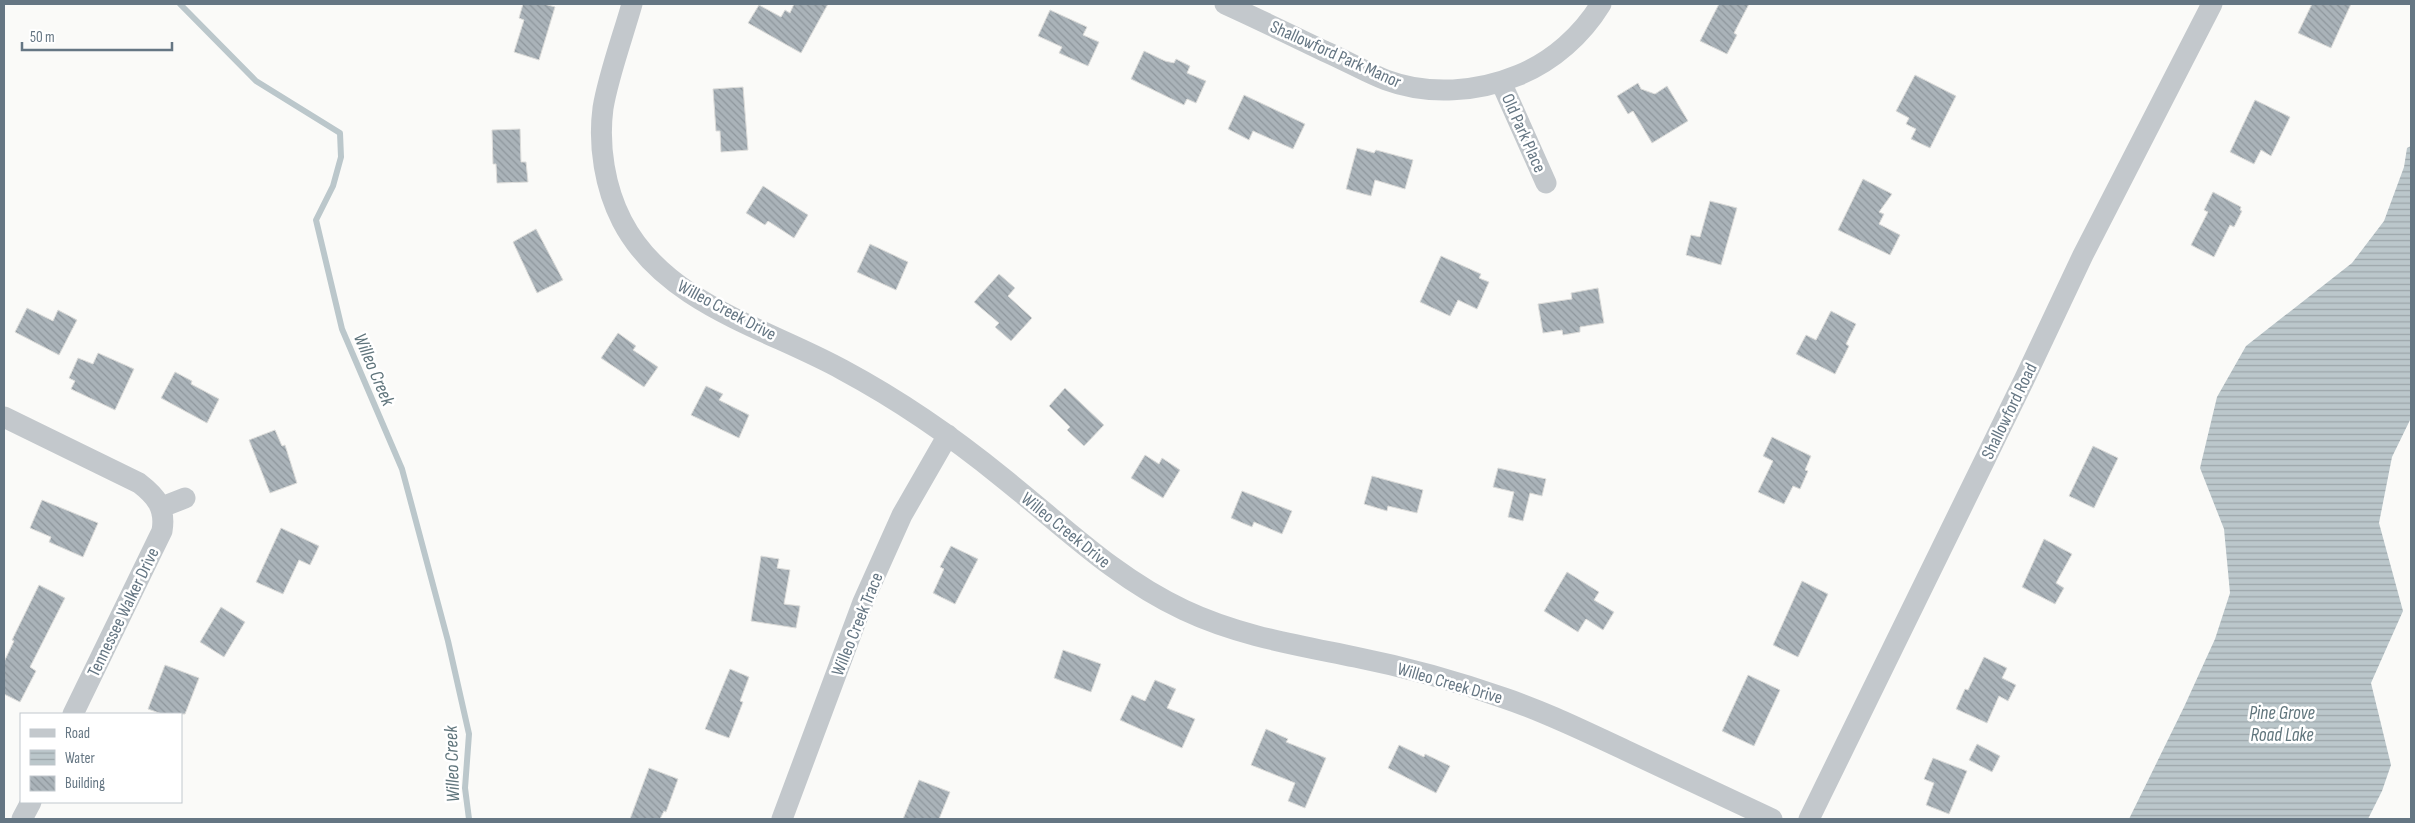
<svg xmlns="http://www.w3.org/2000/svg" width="2415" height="823" font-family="'Sofia Sans Condensed',sans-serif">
<defs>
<pattern id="water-rules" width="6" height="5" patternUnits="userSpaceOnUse" patternTransform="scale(1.25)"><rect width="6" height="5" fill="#bbc7cb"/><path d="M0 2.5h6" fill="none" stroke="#9ca6aa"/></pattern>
<pattern id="building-back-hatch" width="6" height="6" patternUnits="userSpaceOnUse" patternTransform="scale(1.25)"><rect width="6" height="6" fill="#aab3b9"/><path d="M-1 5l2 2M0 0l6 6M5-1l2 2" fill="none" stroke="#8e969c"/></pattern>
</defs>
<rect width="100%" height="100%" fill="#fafaf8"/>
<path fill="url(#water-rules)" d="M2411,146V418L2392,457L2379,523L2403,611L2371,683L2391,765L2382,791L2368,819H2129L2184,707L2215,639L2230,593L2224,529L2200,468L2217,397L2246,346L2352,263L2384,221L2404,167L2407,148Z"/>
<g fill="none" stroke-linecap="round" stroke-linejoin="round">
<path stroke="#bbc7cb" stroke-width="6" d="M180,4L256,81L340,133L341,157L333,186L316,220L342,329L402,469L448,641L469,734L465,788L469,819"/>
</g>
<path fill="url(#building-back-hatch)" stroke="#dcdcda" d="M523,4H544L555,7L539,60L514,52L524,20L519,18Z
M794,4H828L801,53L748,23L759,5L781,17L785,10L790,13Z
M1719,4H1749L1734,33L1737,35L1727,54L1700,41Z
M2312,4H2351L2331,48L2298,33Z
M1050,10L1087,27L1083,35L1099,42L1088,66L1059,53L1062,47L1038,36Z
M1144,51L1165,61L1174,63L1176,59L1190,66L1187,73L1206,81L1196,103L1187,99L1184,105L1131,79Z
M1915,75L1956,96L1930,148L1911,139L1916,129L1906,124L1909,118L1896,111Z
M1638,83L1641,89L1655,94L1667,86L1688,121L1652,143L1633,111L1628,114L1617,96Z
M743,87L748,150L721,152L720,131H716L713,89Z
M1244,95L1305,124L1293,149L1253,131L1249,140L1228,129Z
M2255,100L2290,117L2271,156L2261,150L2254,164L2230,152Z
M520,129L521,162H526L528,182L497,183L496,164H493L492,130Z
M1357,148L1374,153L1376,150L1413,160L1405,189L1375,180L1371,196L1346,189Z
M1863,179L1892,194L1879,212L1884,214L1879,224L1900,235L1890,255L1838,230Z
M763,186L808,215L794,238L768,221L765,225L746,213Z
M2213,192L2241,207L2240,210L2242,211L2234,227L2230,225L2214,257L2191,245L2208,212L2204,210Z
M1710,201L1737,208L1721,265L1686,255L1691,235L1700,237Z
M536,229L563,280L537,293L513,242Z
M870,244L908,262L896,290L857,272Z
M1441,256L1481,274L1479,278L1489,282L1477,309L1458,300L1450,316L1420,302Z
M999,274L1015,288L1008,296L1032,318L1011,341L995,327L999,323L974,302Z
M1598,288L1604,323L1580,327V332L1563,335L1562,330L1543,333L1538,304L1572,299L1571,293Z
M27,308L53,321L58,310L77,320L59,355L15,332Z
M1831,311L1856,324L1846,344L1849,346L1835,374L1796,354L1806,335L1816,340Z
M618,333L636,346L633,350L658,367L644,387L601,358Z
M98,353L134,369L115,410L71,389L75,381L69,378L78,358L93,364Z
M175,372L192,381L191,384L219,399L207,423L161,398Z
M706,386L723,394L719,400L749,415L739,438L691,415Z
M1065,388L1104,425L1084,446L1067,430L1070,427L1049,406Z
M275,430L282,446L285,445L297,483L270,493L249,440Z
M1772,437L1811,456L1805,470L1808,471L1800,489L1793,486L1784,504L1758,492L1773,461L1763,456Z
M2093,446L2118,458L2094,508L2069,496Z
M1145,455L1159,464L1162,458L1180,470L1163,498L1131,478Z
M1498,468L1546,479L1542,496L1530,493L1523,521L1508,517L1514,492L1493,487Z
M1372,476L1423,490L1417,513L1388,506L1387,511L1364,504Z
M1242,491L1292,511L1282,534L1254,522L1252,527L1231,518Z
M42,500L98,523L83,557L49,542L51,537L30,528Z
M281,528L319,546L310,565L299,560L283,594L256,582Z
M2044,539L2072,554L2056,583L2064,588L2055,604L2022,587Z
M951,546L978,559L955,604L933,593L944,569L940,567Z
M761,556L779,559L777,568L790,570L784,604L800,606L796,628L751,621Z
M1567,572L1599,592L1594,600L1614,612L1603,630L1586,619L1578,632L1544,611Z
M1802,581L1828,594L1798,657L1773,645Z
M39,585L65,598L30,667L36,671L20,702L4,694V662L14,641L12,640Z
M221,607L245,622L224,657L200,642Z
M1063,650L1101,664L1091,692L1054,678Z
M1984,657L2007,668L2002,678L2016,685L2008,701L1999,696L1987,723L1956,709L1965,689L1968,690Z
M165,665L199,678L185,714H162L148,709Z
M730,669L749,677L740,701L743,702L729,738L705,729Z
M1748,675L1780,690L1754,746L1722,731Z
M1155,680L1176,689L1167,708L1195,719L1182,748L1120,720L1132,695L1145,701Z
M1266,729L1288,739L1286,742L1326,758L1305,808L1288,801L1295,783L1251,765Z
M1977,744L2000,756L1992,772L1969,760Z
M1399,745L1424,757L1425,754L1450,766L1436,793L1388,768Z
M1933,758L1967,771L1949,814L1926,805L1934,783L1924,779Z
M649,768L678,779L666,812L664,811L660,819H630Z
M919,780L950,792L939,819H903Z"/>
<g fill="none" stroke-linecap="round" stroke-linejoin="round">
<path stroke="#c3c8cc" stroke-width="21" d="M632,4C623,36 608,77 603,108C598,146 605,188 622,221C665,304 767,328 843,370C899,400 954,438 1003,478C1062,525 1115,578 1184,610C1239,636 1297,645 1355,657C1405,667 1456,681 1504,698C1546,712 1586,732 1625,750C1674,773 1723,796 1772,819
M1225,4C1258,19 1291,35 1324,51C1345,60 1365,72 1386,80C1429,96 1478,92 1519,75C1553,61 1582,35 1601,4
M1501,82L1546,183
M4,417L139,483C156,496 166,508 162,531L73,714
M162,507L185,498
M22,819L31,802
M782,819L863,602L902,515L948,435
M1809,819L2024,380L2083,255L2212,4"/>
</g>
<g text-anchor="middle" stroke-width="5" stroke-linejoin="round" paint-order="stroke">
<g font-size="18" fill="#657683" stroke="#fff">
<text transform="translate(1336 54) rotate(24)" y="6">Shallowford Park Manor</text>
<text transform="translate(1524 133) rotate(66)" y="6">Old Park Place</text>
<text transform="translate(727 310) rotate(28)" y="6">Willeo Creek Drive</text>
<text transform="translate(2009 411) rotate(-64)" y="6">Shallowford Road</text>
<text transform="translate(1066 530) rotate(39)" y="6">Willeo Creek Drive</text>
<text transform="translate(123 612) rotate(-64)" y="6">Tennessee Walker Drive</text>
<text transform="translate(857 624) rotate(-68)" y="6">Willeo Creek Trace</text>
<text transform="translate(1450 683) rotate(16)" y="6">Willeo Creek Drive</text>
</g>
<g font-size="19" font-style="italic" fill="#60757c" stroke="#fff">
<text transform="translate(375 369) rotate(67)" y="7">Willeo Creek</text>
<text x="2282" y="719">Pine Grove<tspan x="2282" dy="22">Road Lake</tspan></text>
<text transform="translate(451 764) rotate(-92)" y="7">Willeo Creek</text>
</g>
</g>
<rect width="2415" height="823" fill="none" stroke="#657683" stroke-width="10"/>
<rect x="20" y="713" width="162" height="90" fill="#ffffff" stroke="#c1c8cd"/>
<rect x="30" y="729" width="25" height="8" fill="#c3c8cc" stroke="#c1c8cd"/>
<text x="65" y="738" font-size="15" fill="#657683">Road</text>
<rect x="30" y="750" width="25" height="15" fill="url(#water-rules)" stroke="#c1c8cd"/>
<text x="65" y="763" font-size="15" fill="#657683">Water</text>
<rect x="30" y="776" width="25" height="15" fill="url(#building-back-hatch)" stroke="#c1c8cd"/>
<text x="65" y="788" font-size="15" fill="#657683">Building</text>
<path d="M22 42v8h150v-8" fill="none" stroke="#657683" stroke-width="2.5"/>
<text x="30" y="42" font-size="15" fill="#657683" stroke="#ffffff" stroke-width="4" paint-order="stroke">50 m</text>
</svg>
